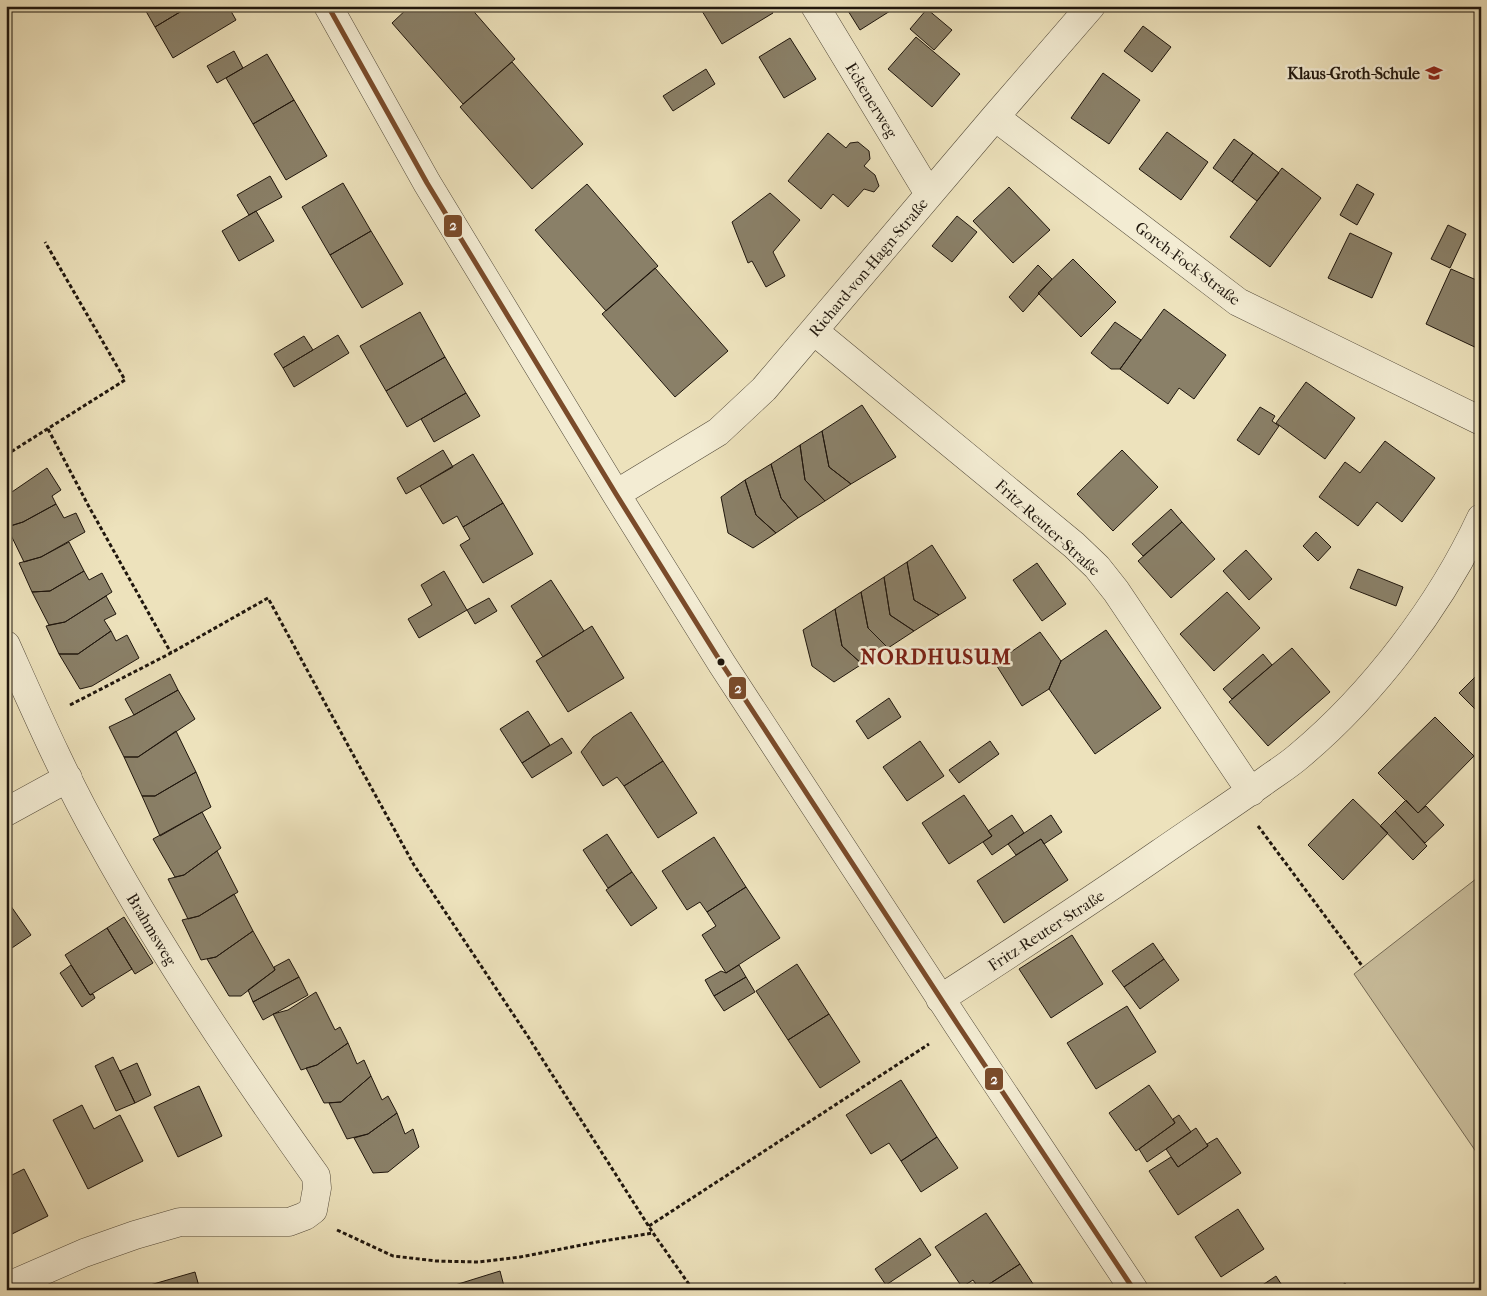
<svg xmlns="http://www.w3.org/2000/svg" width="1487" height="1296" font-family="'IM FELL French Canon',serif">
<rect width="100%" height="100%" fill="#ede2bc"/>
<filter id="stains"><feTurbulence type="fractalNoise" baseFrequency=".004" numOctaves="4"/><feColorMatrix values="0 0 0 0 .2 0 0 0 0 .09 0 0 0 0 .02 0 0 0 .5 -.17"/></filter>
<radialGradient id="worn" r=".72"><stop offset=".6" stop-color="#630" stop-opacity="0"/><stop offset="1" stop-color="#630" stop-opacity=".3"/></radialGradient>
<path fill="#cabf9e" stroke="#746a56" d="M1481,875V1159L1354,974Z"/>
<path fill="#8a8068" stroke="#1f160d" d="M143,6H190L155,27Z
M190,6H228L236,20L173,58L155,27Z
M410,6H469L515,59L463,104L392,23Z
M699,6H769L773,13L722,44Z
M845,6H898L860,30Z
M1465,6H1481V16Z
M927,9L952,30L934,50L910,29Z
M1143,26L1171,47L1152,72L1124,51Z
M916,37L960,74L932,107L888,69Z
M790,38L816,79L784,98L759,57Z
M234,51L243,68L217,83L207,66Z
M267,54L294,100L253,124L226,78Z
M512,62L583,144L532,189L460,107Z
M706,69L715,84L673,111L663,96Z
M1103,73L1140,100L1109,144L1071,118Z
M294,100L327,156L286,180L253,124Z
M1167,132L1208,162L1181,200L1139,169Z
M828,133L846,148L850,143L858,142L869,151L870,159L864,166L875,175L879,186L874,192L864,189L848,207L833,194L821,209L788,181Z
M1234,139L1253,153L1232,182L1213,168Z
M1253,153L1279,173L1257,201L1232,182Z
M1282,168L1321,198L1270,267L1230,237Z
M270,176L282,197L249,215L237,195Z
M343,183L371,231L330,255L302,207Z
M587,184L658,266L606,311L535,230Z
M1357,184L1374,194L1357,225L1340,215Z
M1009,187L1050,230L1013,263L973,221Z
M770,193L800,220L773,252L785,276L766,287L752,261L748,263L732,222Z
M256,211L274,241L239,261L222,231Z
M957,216L977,232L952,262L932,246Z
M1448,225L1466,234L1450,268L1431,259Z
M371,231L403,284L362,308L330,255Z
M1350,233L1392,253L1372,298L1328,278Z
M1073,259L1116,302L1081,337L1038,293Z
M1038,265L1052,279L1023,312L1009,297Z
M655,268L728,351L675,397L602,314Z
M1451,269L1481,282V350L1426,324Z
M1164,309L1226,355L1194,399L1179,388L1168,404L1120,369Z
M420,312L445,357L386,391L360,346Z
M1115,322L1141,340L1120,369H1111L1091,353Z
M338,335L349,353L294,387L283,368Z
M304,336L313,350L283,368L274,354Z
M445,357L466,393L407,427L386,391Z
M1306,382L1355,418L1325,459L1276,423Z
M466,393L480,416L434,442L421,419Z
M862,405L896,457L851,484L829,467L822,431Z
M1260,407L1275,416L1272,421L1279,426L1259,455L1237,440Z
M822,431L829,467L851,484L825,501L805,480L800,445Z
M1385,441L1435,478L1402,522L1377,502L1358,526L1319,497L1345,462L1360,473Z
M800,445L805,480L825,501L798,518L781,498L771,464Z
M443,450L453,467L406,494L397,478Z
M1122,450L1158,487L1113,531L1077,494Z
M473,454L503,503L463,527L457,516L443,524L420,486Z
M771,464L781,498L798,518L776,533L756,515L745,480Z
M47,468L61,490L52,496L56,504L23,522L7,527L6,496Z
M745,480L756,515L776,533L753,548L728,533L721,497Z
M503,503L533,554L483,583L460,545L470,539L463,527Z
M56,504L64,518L76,513L85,532L41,557L24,562L7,527L23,522Z
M1171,509L1182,522L1143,556L1132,544Z
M1182,522L1215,559L1171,598L1138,561Z
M1316,532L1331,547L1318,561L1303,546Z
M69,542L84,571L50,591L32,592L19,563L41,557Z
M932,545L966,598L939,615L914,600L907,562Z
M1246,550L1272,579L1249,600L1223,571Z
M907,562L914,600L939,615L914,631L890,615L884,577Z
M1037,563L1066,604L1042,621L1013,580Z
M1358,569L1403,587L1396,606L1350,588Z
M84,571L89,580L102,573L112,592L65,622L49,625L32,592L50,591Z
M444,571L467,610L419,638L408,619L432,605L421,585Z
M884,577L890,615L914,631L888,648L868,628L861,592Z
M551,580L584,631L543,657L511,606Z
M861,592L868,628L888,648L862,664L842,646L835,609Z
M1227,592L1260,628L1214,671L1180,634Z
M106,596L116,614L104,620L111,631L78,654H59L46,626L65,622Z
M489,598L497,611L475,624L467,610Z
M835,609L842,646L862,664L834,682L812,666L803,630Z
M592,626L624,678L568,712L536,661Z
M1106,630L1161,708L1095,754L1049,689L1061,661Z
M111,631L116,641L127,635L139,658L92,686L80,689L59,654H78Z
M1040,632L1061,661L1049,689L1022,706L995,663Z
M1292,648L1330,692L1268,746L1229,702Z
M1263,654L1272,665L1232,699L1223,689Z
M1481,671V715L1459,693Z
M170,674L178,690L134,715L125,699Z
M178,690L195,719L138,757H124L109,727L134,715Z
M889,698L901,717L868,739L856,721Z
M528,711L550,745L522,763L500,729Z
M631,712L663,761L624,786L617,777L603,786L581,752L593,737Z
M1435,717L1474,756L1418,813L1378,773Z
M176,731L196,772L155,796H142L124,757H138Z
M562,738L572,753L532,778L522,763Z
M920,741L944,776L907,801L883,767Z
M990,741L999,754L959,783L949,770Z
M663,761L697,813L658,838L624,786Z
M196,772L211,807L160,836L142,796H155Z
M964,795L992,836L949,864L922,823Z
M1353,799L1388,833L1343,880L1308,845Z
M1406,800L1418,813L1426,806L1444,825L1425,843L1395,811Z
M1395,811L1427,846L1413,860L1380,826Z
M202,812L221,848L184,875L175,877L153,839Z
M1012,815L1024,833L992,855L983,842L992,836L988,831Z
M1051,815L1062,832L1044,844L1041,839L1016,855L1008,844Z
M607,834L632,872L608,888L583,850Z
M714,837L746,887L707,912L700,902L687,910L662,871Z
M1041,839L1068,880L1004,923L977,881Z
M217,851L238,892L199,916L188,919L168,879L184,875Z
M632,872L657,908L631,926L606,890Z
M746,887L780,938L726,973L702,935L716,926L707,912Z
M234,894L253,931L216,957L201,960L182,920L199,916Z
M6,899L31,935L6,952Z
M124,917L153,963L135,974L107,928Z
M107,928L132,969L90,995L65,955Z
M253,931L275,970L241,996H229L207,959L216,957Z
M1072,935L1103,984L1051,1018L1019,969Z
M1153,943L1164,959L1124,987L1112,971Z
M289,959L299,977L253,1002L248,990L275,970L274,967Z
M1164,959L1179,980L1140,1009L1124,987Z
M797,964L829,1014L788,1040L756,991Z
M71,965L90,995L93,994L95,998L82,1007L60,973Z
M739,965L746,977L714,996L705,980L721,971L726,973Z
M299,977L308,995L263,1020L253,1002Z
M746,977L755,992L724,1011L714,996Z
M316,992L335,1030L340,1027L348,1043L317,1065L301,1070L273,1014L288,1010Z
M1127,1006L1156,1052L1096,1089L1067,1043Z
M829,1014L860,1062L820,1088L788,1040Z
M348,1043L357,1064L364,1060L371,1076L341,1102L324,1103L306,1068L317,1065Z
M113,1057L135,1103L116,1111L95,1066Z
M137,1063L151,1095L135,1103L120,1071Z
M371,1076L382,1100L388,1096L397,1113L368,1134L347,1139L329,1103L341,1102Z
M901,1080L937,1137L901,1161L889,1143L871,1154L846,1115Z
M1149,1085L1175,1123L1136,1151L1109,1113Z
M199,1086L222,1136L178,1157L154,1107Z
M82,1105L94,1129L120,1115L143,1161L88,1189L53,1120Z
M397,1113L405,1134L413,1129L419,1147L388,1172L373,1173L354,1138L368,1134Z
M1179,1115L1191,1132L1147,1162L1139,1149L1175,1123L1173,1119Z
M1196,1128L1208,1146L1178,1167L1166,1149Z
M937,1137L958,1168L921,1192L901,1161Z
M1217,1138L1241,1173L1178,1215L1149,1171L1171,1157L1178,1167L1208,1146L1207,1144Z
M24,1169L48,1216L6,1237V1178Z
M1238,1209L1264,1249L1221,1277L1195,1237Z
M986,1213L1020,1264L980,1290L973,1280L962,1287L935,1247Z
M920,1238L931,1255L886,1285L875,1269Z
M1020,1264L1037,1290H980Z
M500,1271L505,1290H439Z
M195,1272L200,1290H151L150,1285Z
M1276,1276L1285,1290H1255Z
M1345,1283L1350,1290H1336Z"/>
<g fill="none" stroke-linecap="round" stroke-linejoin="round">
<g stroke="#524939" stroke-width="29">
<path id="minor" d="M328,6L427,183L616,494L722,664L958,1025L1134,1290
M815,6L929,194
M995,117L1238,302L1481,421
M814,331L1074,545L1097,567L1116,591L1251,792
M616,494L718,432L764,389L995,117L1091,6
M6,645C36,712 65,779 101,842C165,958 239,1068 316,1176L317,1188L313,1210L305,1216L289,1222H180L135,1235L84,1253L6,1287
M6,812L68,778
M940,999C1014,951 1088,903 1160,853C1196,828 1233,804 1269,778C1279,771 1290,764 1299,756C1373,694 1440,606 1481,518"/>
</g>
<path stroke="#1f160d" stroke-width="3" stroke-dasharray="4 2.5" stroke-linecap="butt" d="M48,429L88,505L171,653
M6,455L125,380L45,242
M70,705L171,653L268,598L356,760L414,865L527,1035L653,1233L693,1290
M1258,826L1363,967
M649,1226L929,1044
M337,1230L393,1256L436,1261L478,1262L520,1257L597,1242L653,1233"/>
<use href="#minor" stroke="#f3ecd3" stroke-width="28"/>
<g stroke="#f3ecd3" stroke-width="9">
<path id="bus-1" d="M328,6L427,183L616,494L722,664L958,1025L1134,1290"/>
</g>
<use href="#bus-1" stroke="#7a4b2a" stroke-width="5"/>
</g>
<defs>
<g id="school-bare" transform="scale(1.35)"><path d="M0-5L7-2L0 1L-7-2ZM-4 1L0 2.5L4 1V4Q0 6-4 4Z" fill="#8f2418" stroke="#f3ecd3" stroke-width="2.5" paint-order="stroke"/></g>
</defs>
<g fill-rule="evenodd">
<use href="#school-bare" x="1434" y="73"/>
</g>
<circle fill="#1f160d" stroke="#f3ecd3" stroke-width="2" cx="721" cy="662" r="4.5"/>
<g text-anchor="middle" stroke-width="5" stroke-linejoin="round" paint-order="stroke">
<g font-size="16" font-weight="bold" fill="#1f160d" stroke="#f3ecd3" text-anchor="end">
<text x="1420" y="79">Klaus-Groth-Schule</text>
</g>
<g font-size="16" fill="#1f160d" stroke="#f3ecd3">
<text transform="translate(872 100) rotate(59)" y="6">Eckenerweg</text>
<text transform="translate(1188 263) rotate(37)" y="6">Gorch-Fock-Straße</text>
<text transform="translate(868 267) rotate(-50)" y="6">Richard-von-Hagn-Straße</text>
<text transform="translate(1048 527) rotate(42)" y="6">Fritz-Reuter-Straße</text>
<text transform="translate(152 929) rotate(59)" y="6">Brahmsweg</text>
<text transform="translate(1046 930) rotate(-33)" y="6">Fritz-Reuter-Straße</text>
</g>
<g font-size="21" font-weight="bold" letter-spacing="1" fill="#7a1f14" stroke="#f3ecd3">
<text x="936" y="664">NORDHUSUM</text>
</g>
</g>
<g stroke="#f3ecd3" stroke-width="2">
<rect x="443" y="214" width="20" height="24" rx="5" fill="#7a4b2a"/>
<rect x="728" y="676" width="19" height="24" rx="5" fill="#7a4b2a"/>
<rect x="984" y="1067" width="20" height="24" rx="5" fill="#7a4b2a"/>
</g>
<g font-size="14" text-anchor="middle" font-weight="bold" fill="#fff">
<text x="453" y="230">2</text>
<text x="738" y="693">2</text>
<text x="994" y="1084">2</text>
</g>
<rect width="1487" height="1296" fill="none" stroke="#ede2bc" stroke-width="25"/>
<rect x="8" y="8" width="1472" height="1281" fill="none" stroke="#1f160d" stroke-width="2.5"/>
<rect x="12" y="12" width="1462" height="1271" fill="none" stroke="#1f160d"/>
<rect width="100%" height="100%" filter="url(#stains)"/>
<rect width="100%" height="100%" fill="url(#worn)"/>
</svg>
